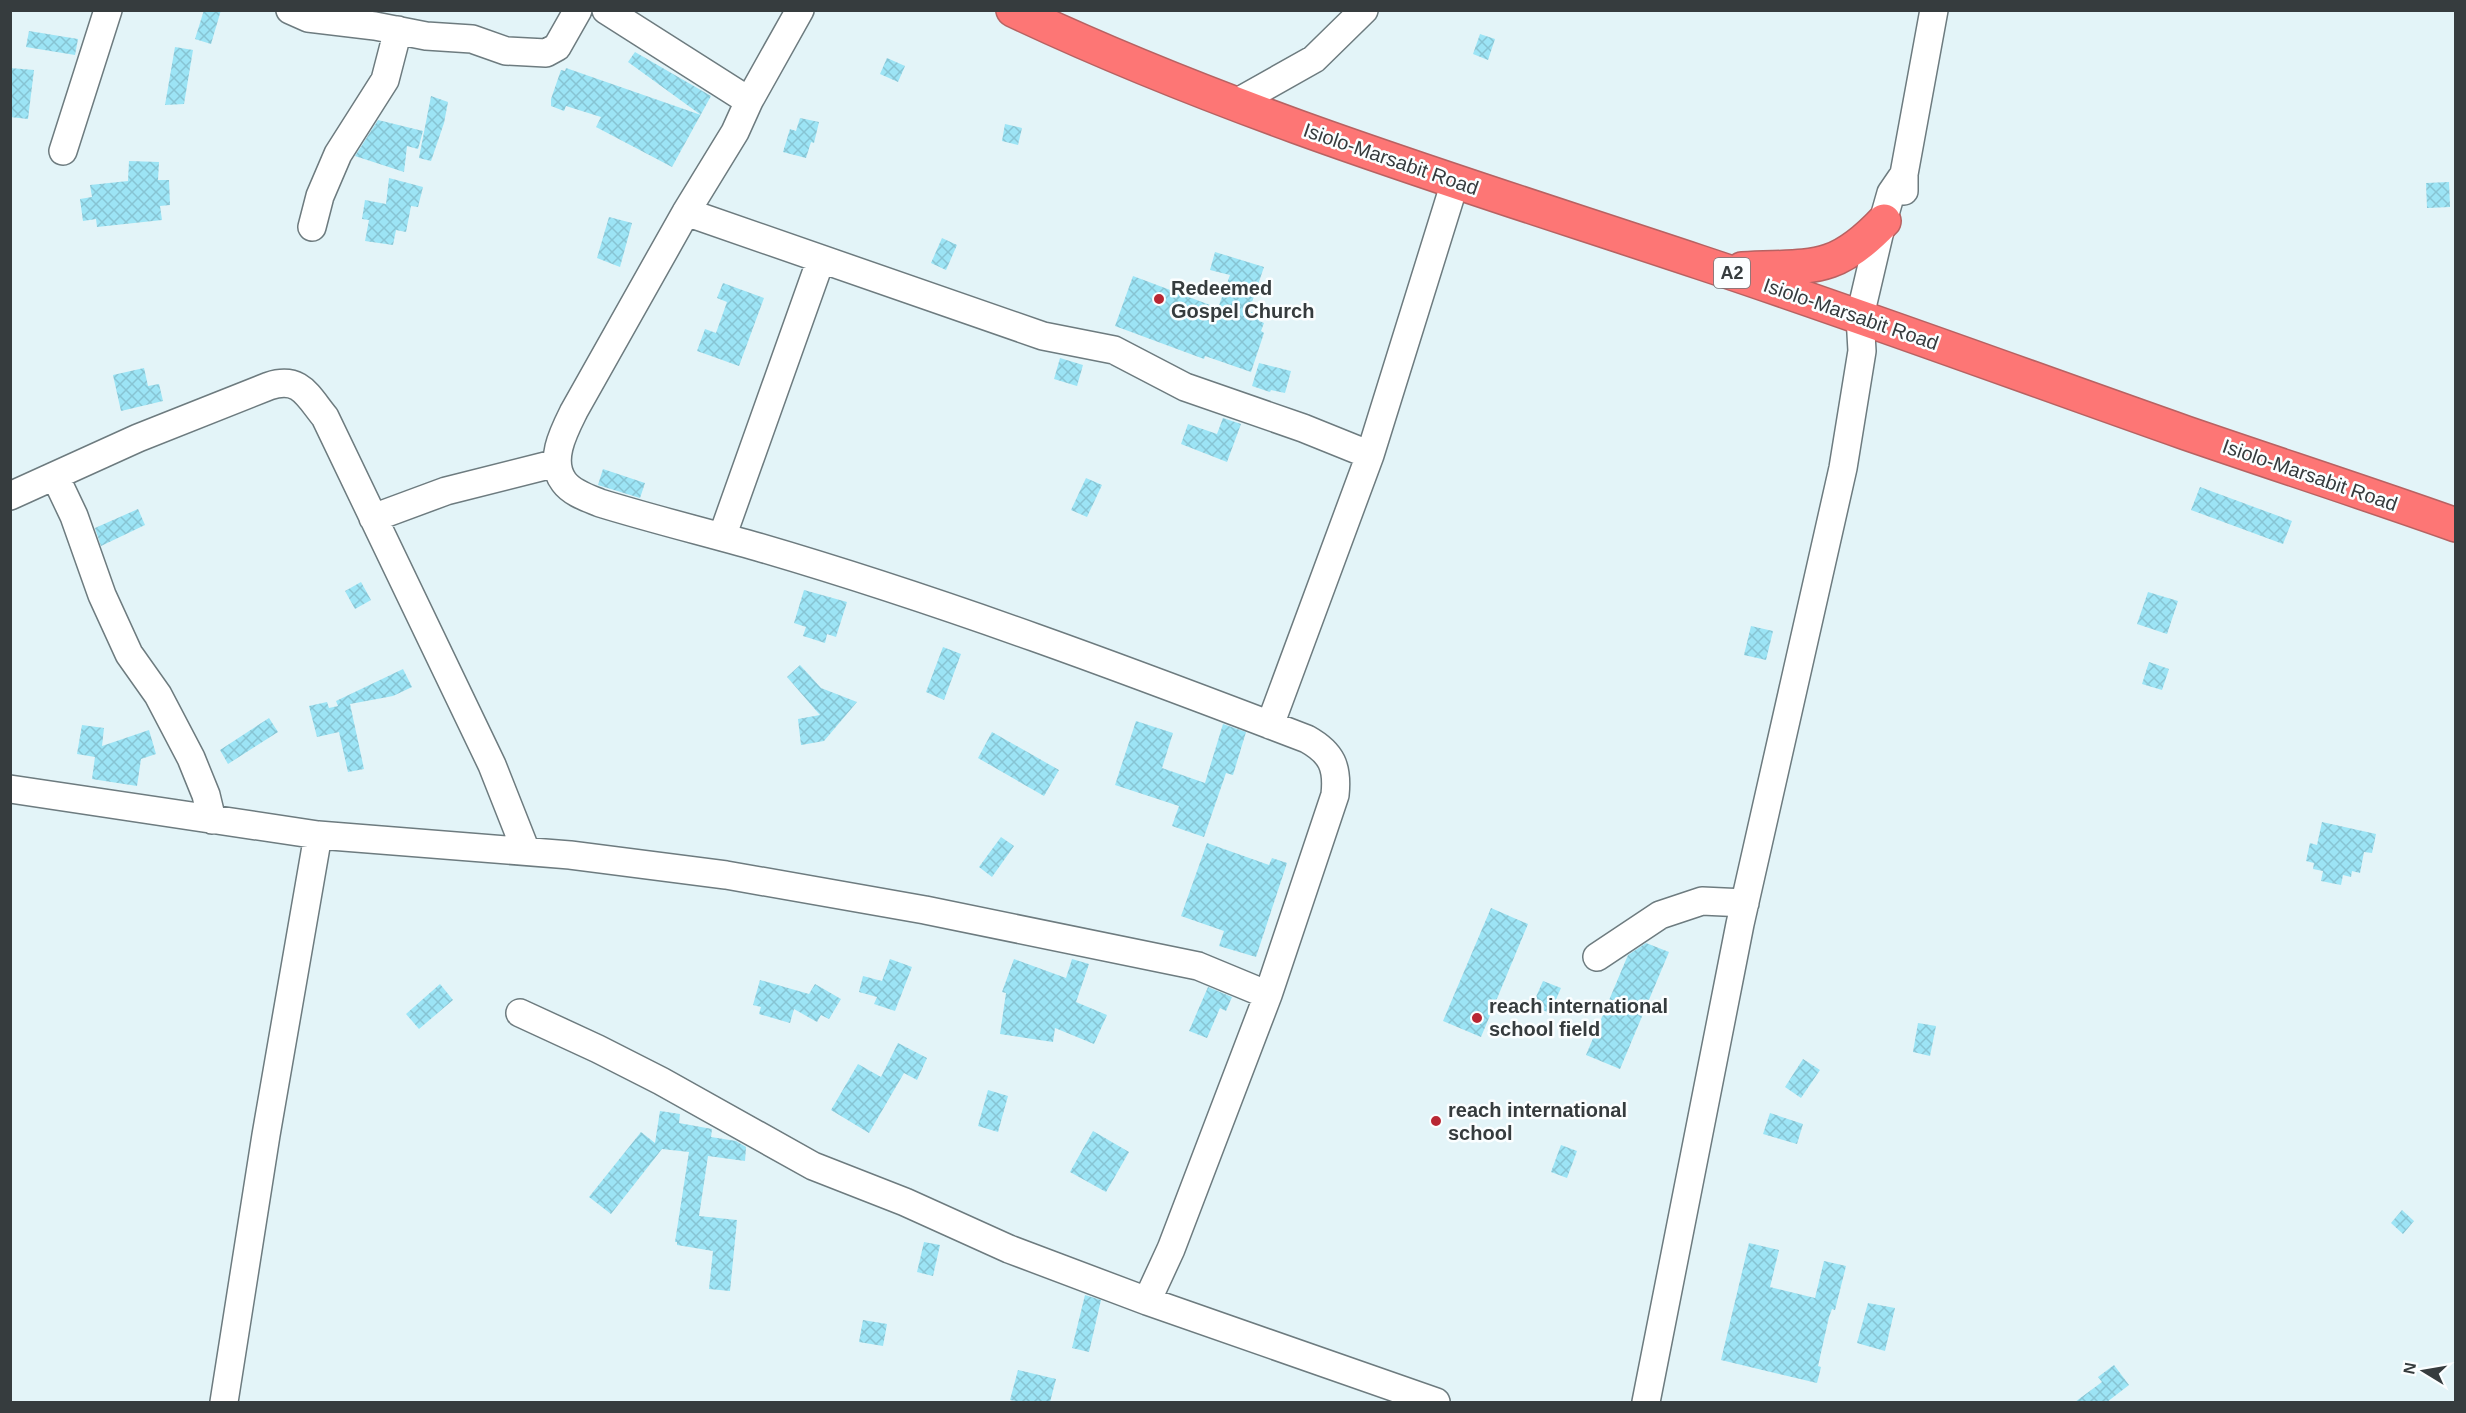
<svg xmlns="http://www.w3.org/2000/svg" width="2466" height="1413" font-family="Helvetica,sans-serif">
<defs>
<pattern id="building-cross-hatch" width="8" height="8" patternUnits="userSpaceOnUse" patternTransform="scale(1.5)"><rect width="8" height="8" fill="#9ce4f5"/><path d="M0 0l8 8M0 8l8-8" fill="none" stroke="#87c4d3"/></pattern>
</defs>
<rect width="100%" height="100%" fill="#e3f4f8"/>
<path fill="url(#building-cross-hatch)" d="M204,10H221L211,44L195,39Z
M29,31L78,39L75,55L26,47Z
M1480,34L1495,39L1488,60L1473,54Z
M175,47L193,50L184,104L165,105Z
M635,52L711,96L672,167L596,127L601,117L566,106L564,111L551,106V99L561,70L565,71L566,68L701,115L628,62Z
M887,58L905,66L898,82L880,74Z
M10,68L34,70L28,119L10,117Z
M431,96L448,102L444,123L431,161L419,158Z
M800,118L819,122L814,143L811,142L806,158L783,152L790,129L796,131Z
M378,120L423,131L418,149L407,146L404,172L355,156Z
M1005,124L1022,128L1018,145L1002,141Z
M129,161L159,162L158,180H169L170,205L160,206L162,220L97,227L96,219L83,221L80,199L92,197L90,185L128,181Z
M389,178L423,187L418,207L411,206L406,232L396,230L393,245L365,241L369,220L362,219L365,200L386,204Z
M2449,182L2450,207L2427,208L2426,183Z
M609,217L632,223L620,267L597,258Z
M942,238L957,245L946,270L931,263Z
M1215,252L1264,267L1249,311L1261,316L1259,321L1264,323L1261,331L1264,333L1251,372L1205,356L1204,359L1115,326L1133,276L1218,308L1230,275L1210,270Z
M723,283L764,298L739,366L697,351L705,329L716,333L727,302L717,298Z
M1060,358L1083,365L1077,386L1054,379Z
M1259,363L1291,371L1285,393L1271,390L1270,392L1252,386Z
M144,368L148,386L159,384L163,401L121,411L113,375Z
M1223,418L1241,424L1227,462L1181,444L1188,424L1217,434Z
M603,469L645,483L640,498L598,485Z
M1086,478L1102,485L1087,517L1071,510Z
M2200,487L2292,521L2283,544L2191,510Z
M138,509L145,525L101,546L95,528Z
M361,582L371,600L355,609L345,591Z
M804,590L847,602L836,637L827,634L825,643L803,636L806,627L794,623Z
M2148,592L2178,601L2167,634L2137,624Z
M1751,626L1773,631L1766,660L1744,655Z
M943,647L961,654L944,700L926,692Z
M2149,662L2169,669L2162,690L2142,684Z
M800,665L821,688L857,702L824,741L801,745L798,719L820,715L787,677Z
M403,669L412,687L393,696L350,704L364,769L348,772L339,732L317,737L309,706L327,702L329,708L338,706L336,701Z
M269,718L278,732L228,764L220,750Z
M1136,721L1173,733L1162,768L1205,783L1223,724L1246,732L1233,775L1226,773L1204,837L1172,826L1179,806L1115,785Z
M82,725L104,728L102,746L149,730L156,754L141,759L137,786L92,779L95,757L77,754Z
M992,732L1059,770L1044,796L978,758Z
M2322,822L2376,834L2372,853L2364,852L2360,873L2352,871L2351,877L2343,875L2341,885L2321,881L2323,871L2313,869L2314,863L2306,861L2310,843L2317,845Z
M1001,837L1014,846L992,877L979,867Z
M1207,843L1269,865L1272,858L1287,863L1256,957L1219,946L1224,931L1181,916Z
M1491,908L1528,924L1481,1037L1443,1021Z
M1646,943L1669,952L1620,1069L1586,1055L1628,955Z
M890,959L912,967L895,1011L874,1004L877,997L859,992L863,976L882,981Z
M1014,959L1066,978L1072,959L1089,964L1076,1002L1107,1015L1094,1044L1055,1028L1053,1042L1000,1034L1006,993L1002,992Z
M760,980L809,994L815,984L841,999L829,1019L821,1015L817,1022L794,1009L790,1023L759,1014L761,1007L753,1005Z
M1543,981L1561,988L1550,1013L1532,1006Z
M440,984L453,1000L419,1029L406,1014Z
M1208,987L1232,997L1226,1011L1220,1008L1207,1038L1189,1031Z
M1918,1023L1936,1026L1930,1056L1913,1052Z
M898,1043L927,1058L917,1080L904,1073L869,1133L831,1110L858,1064L881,1077Z
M1803,1059L1820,1070L1801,1098L1785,1087Z
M988,1090L1008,1096L998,1132L978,1126Z
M660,1111L680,1114L679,1123L712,1129L711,1137L736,1141L746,1147L745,1161L708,1156L699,1216L737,1220L730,1291L709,1289L713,1251L677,1245V1242H675L689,1152L662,1149L611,1214L589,1197L641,1132L655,1143Z
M1770,1113L1803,1124L1797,1144L1763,1134Z
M1093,1131L1129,1152L1106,1192L1070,1172Z
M1561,1145L1577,1151L1567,1178L1551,1172Z
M2402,1210L2414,1221L2403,1234L2391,1223Z
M924,1242L940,1245L933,1276L917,1272Z
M1749,1243L1779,1250L1770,1287L1815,1298L1824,1261L1846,1266L1835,1310L1832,1309L1829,1317L1818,1366L1821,1367L1817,1383L1721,1360Z
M1085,1295L1101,1300L1089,1352L1072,1348Z
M1868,1303L1895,1308L1885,1351L1857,1343Z
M863,1320L887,1324L883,1346L859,1342Z
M2114,1365L2129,1385L2107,1402H2075L2102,1382L2098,1377Z
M1018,1370L1056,1379L1050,1402H1020L1010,1400Z"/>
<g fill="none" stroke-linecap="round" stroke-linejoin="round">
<g stroke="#6d7b7f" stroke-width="30">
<path id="minor" d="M290,10L308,18L375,26L426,36L472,39L506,51L546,53L557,47L578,10
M606,10L749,101
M800,10L749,101L735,132L686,212L574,411C564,431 548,461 564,482C572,493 588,498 600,503C652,519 705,532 758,547C943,601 1127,670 1307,739C1332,753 1338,767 1335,795L1268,995L1171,1249L1147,1301L1436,1402
M1234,104L1314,59L1364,10
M63,151L108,10
M1904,191V174L1934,10
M686,212L1043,336L1114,350L1185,387L1303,428L1370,455
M312,227L320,196L338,154L385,80L398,30
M55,476L74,516L102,595L129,654L158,695L191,758L206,795L212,820
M10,496L138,438L269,386C300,376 307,395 325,417L492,765L526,851
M373,518L446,491L557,463
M722,537L821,259
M1270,725L1370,455L1455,182
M10,789L318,835L570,855L726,875L925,910L1198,966L1268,995
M1597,957L1660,915L1702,901L1745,903
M520,1013L598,1049L661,1081L813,1166L905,1202L1009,1249L1147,1301
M224,1402L266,1135L318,835
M1646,1402L1740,924L1843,468L1862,351L1860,316L1879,235L1891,193L1904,174"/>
</g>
<g stroke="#b76262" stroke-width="36">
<path id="highway" d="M1013,10C1235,115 1468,185 1699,262C1862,316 2024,376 2186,433C2276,464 2366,493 2456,525
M1742,269C1810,265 1833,275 1884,221"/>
</g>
<use href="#minor" stroke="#fff" stroke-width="27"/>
<use href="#highway" stroke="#fd7675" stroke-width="33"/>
</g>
<g fill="#b82733" stroke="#fbfeff" stroke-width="2">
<circle cx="1159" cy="299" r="6"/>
<circle cx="1477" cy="1018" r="6"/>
<circle cx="1436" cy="1121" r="6"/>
</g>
<g text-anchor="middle" stroke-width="5" stroke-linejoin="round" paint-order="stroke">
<rect fill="#fbfeff" stroke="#717678" stroke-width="1.5" x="1714" y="258" width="36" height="30" rx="4.5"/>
<g font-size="18" font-weight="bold" fill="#363c3e">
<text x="1732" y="279">A2</text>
</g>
<g font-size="20" fill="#363c3e" stroke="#fbfeff">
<text transform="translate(1391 159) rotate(19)" y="7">Isiolo-Marsabit Road</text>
<text transform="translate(1851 314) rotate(19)" y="7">Isiolo-Marsabit Road</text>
<text transform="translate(2310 475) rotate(19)" y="7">Isiolo-Marsabit Road</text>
</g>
<g font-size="20" font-weight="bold" fill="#363c3e" stroke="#fbfeff" text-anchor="start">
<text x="1171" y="295">Redeemed<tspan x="1171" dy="23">Gospel Church</tspan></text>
<text x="1489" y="1013">reach international<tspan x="1489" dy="23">school field</tspan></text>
<text x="1448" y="1117">reach international<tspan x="1448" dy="23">school</tspan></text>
</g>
</g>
<rect width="2466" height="1413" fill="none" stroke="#363c3e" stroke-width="24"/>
<g transform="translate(2424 1371) rotate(281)" stroke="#fbfeff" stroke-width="4.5" paint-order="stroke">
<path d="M0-4.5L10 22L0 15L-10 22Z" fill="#363c3e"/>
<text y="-9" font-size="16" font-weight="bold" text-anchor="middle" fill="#363c3e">N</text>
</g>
</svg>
